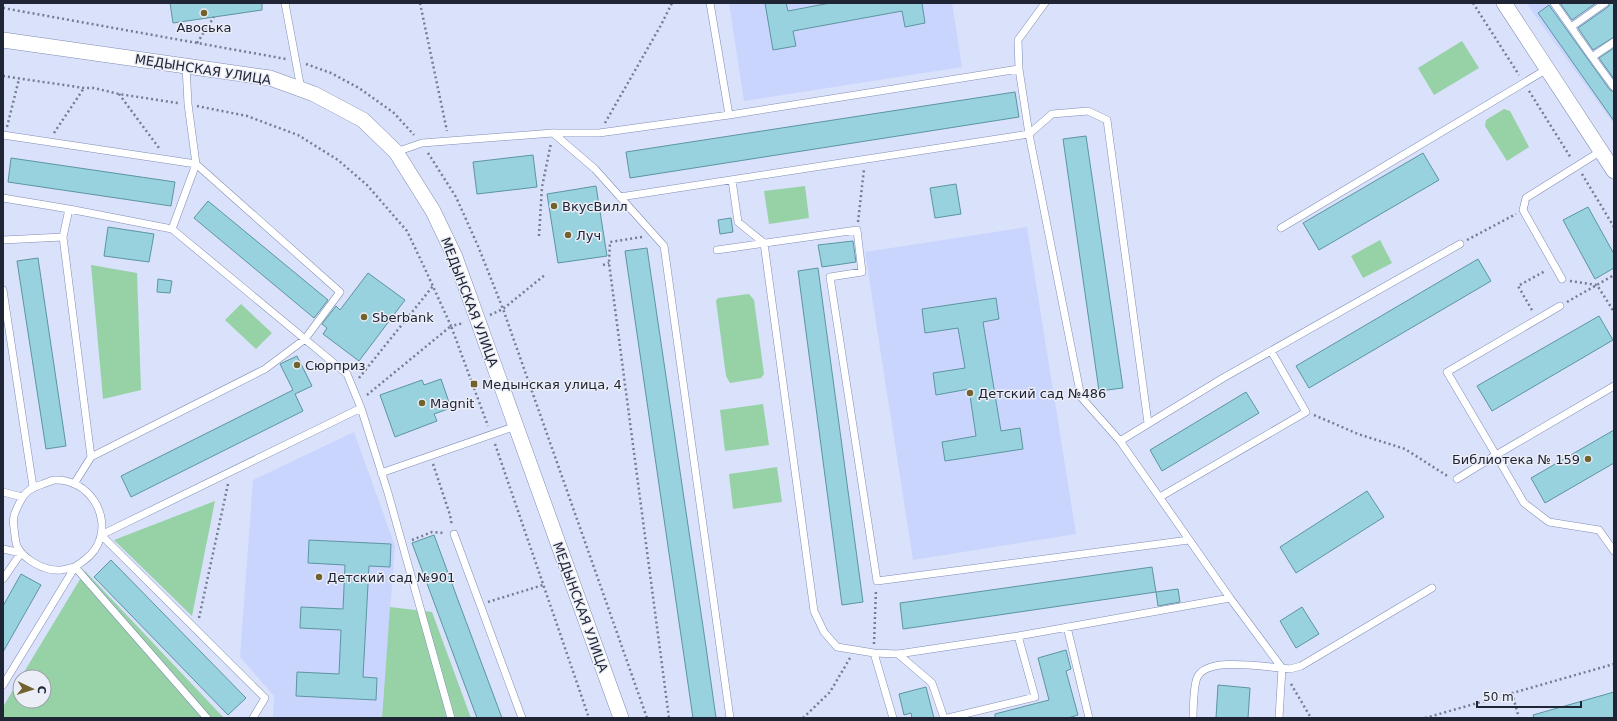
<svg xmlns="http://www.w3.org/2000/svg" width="1617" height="721" font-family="'DejaVu Sans',sans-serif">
<rect width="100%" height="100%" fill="#d9e1fb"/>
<path fill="#cad5fe" d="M729,3H952L962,67L744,101Z
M1526,3H1614V124Z
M1027,227L1076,534L913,560L865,252Z
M354,432L395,546L382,718H273L274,696L240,657L253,480Z"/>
<path fill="#96d2a6" d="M1462,41L1479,68L1434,95L1418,68Z
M1504,109L1510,111L1529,147L1507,161L1485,126L1486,120Z
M805,186L809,218L769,224L764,191Z
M1380,240L1392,263L1363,278L1351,256Z
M91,265L137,273L141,390L103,399Z
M749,294L754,300L764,374L761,378L730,383L726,376L716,301L718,298Z
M241,304L272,333L256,349L225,320Z
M763,404L769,445L725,451L720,410Z
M777,467L782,502L733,509L729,474Z
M215,501L192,616L114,540Z
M85,571L223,717L234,718H3V707L20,678V701H44V677H21Z
M390,607L432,612L471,718H382Z"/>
<path fill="#98d2de" stroke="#5c95a1" d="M170,3H262V10L173,23Z
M765,3H786L788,11L830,3H922L925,23L905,27L902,11L793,31L796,46L773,50Z
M1560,3H1596L1572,20Z
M1610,3H1614V37L1593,50L1578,28L1608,7Z
M1549,5L1610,90L1614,92V121L1538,13Z
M1614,48V79L1599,58Z
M1015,92L1019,117L630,178L626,152Z
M1086,136L1123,388L1099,391L1063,139Z
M1423,153L1439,180L1319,250L1303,223Z
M533,155L537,187L477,194L473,162Z
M11,158L175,182L171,206L8,182Z
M956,184L961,214L935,218L930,188Z
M596,186L607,256L558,263L547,194Z
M208,201L328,300L314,318L194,218Z
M1588,207L1614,254V268L1595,279L1563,220Z
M731,218L733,232L720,234L718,220Z
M108,227L154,234L149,262L104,256Z
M853,241L856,262L822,267L818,245Z
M647,248L706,647L716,718H693L625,251Z
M38,258L66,446L46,449L17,261Z
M1478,259L1491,281L1309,388L1296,366Z
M818,268L863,602L842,605L798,271Z
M368,273L405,300L359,361L323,334L327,328L322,324L336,306L340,310Z
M158,279L172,281L170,293L157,292Z
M996,298L999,319L983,322L1001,431L1020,428L1023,449L945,461L942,442L976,436L969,389L936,395L933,373L965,368L958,328L925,333L922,309Z
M1599,316L1613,340L1492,411L1477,386Z
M297,356L312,386L295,394L303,411L131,497L121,476L293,390L280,364Z
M441,379L451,408L434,414L437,421L395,437L380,395L422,380L424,385Z
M1246,392L1259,413L1162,471L1150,450Z
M1614,430V463L1545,503L1531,478Z
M1367,491L1384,517L1296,573L1280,547Z
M434,535L458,600L502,718H477L412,543Z
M309,540L391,544L390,567L369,566L363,677L377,678L376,700L296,696L297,672L339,674L341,630L300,628L301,607L343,609L345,565L308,563Z
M111,560L246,698L228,715L94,577Z
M1152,567L1156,592L903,629L900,603Z
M21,574L41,585L3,652V606Z
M1178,589L1180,602L1158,606L1156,592Z
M1302,607L1319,634L1296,648L1280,621Z
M1066,650L1071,669L1066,671L1078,715L1068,718H995V714L1049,700L1038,658Z
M1218,685L1250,688L1248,718H1216Z
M926,687L934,718H912L911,713L904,715L899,694Z
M1614,692V718H1534L1533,715Z"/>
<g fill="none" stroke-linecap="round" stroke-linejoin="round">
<g stroke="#818cb4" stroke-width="8">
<path id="lane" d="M285,3L301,89
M1554,3L1592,57L1614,42
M1571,27L1605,3
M1592,57L1614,87
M1019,69L1018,40L1045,3
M553,133L595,169L664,246L730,718
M3,135L196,164L188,104L186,66
M396,152L422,143L553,133H599L729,115L710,3
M732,180L738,222L764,243L814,611L824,632L837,647L874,653L898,654L1018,636L1230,598L1282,668C1263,667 1206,656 1197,678C1194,684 1193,710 1193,718
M620,197L1029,134L1019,69L729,115
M3,198L69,209L172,229L347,374L361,408
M69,209L63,237L91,457
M1281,228L1547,69
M3,240L63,237
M717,250L857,230L862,272L830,277L877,581L1189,540
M1562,279L1523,210L1526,198L1601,151
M3,290L33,487
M1560,306L1447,372L1496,455L1614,386
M1148,423L1107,120L1088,111L1052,114L1029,134L1081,397L1120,441L1230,598
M1120,441L1223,378L1460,244
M381,473L516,426
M1457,479L1496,455L1524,503L1549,522L1599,530L1614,551
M74,484L91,457L265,369L305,339L340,292L196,164L172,229
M3,492L22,497
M1160,497L1306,412L1271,351
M454,534L522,718
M3,549L21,553L3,579
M75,567L207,718
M1067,627L1089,718
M874,653L893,718
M898,654L932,683L944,718
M3,685L75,567C83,561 92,556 97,546C113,516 88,478 54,480C50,481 46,483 43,484C32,487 24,492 20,502C15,512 12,517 14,528C15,534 15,541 17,546C23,559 43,570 57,570C62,571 69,568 75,567
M253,718L265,698L101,535L361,408L388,493L451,718
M948,718L1035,697L1018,636
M1279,718L1282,668L1290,669L1301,666L1432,588"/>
</g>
<g stroke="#818cb4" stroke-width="16">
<path id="street" d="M1504,3L1614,171
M3,40L270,78L314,94L363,120L396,152L433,211L455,257L621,718"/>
</g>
<path stroke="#767c91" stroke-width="2.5" stroke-dasharray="2 3" stroke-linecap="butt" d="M420,3L447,131
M1473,3L1519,75
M3,8L286,59
M197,43L214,17
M306,64L331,73L359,88L394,113L414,135
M3,76L84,88H94L119,94L178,103
M1529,91L1571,158
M119,94L159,148
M197,106L247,116L298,135L338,160L367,185L407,231L426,271L451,326L464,323
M605,123L661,25L672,3
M7,127L19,79
M54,133L84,88
M428,153L456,197L478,246L503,309L647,718
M1582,174L1614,227
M858,222L864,169
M539,236L542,187L551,143
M642,237L610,242L609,263L669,718
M1467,240L1516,214
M603,265L609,263
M1570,281L1597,285L1614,312
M1567,302L1614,275
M1532,310L1518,286L1545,271
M490,315L503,309L546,274
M359,378L433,286
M367,395L451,326L488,426
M1314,415L1358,434L1405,449L1449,477
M495,444L589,718
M433,464L450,515L452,526
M412,540L432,532L445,533
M488,602L543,585
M199,618L228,484
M874,644L876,589
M1291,684L1311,718
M1512,693L1519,718
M803,718L830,692L850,658
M1425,718L1614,664"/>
<use href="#lane" stroke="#fff" stroke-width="7"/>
<use href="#street" stroke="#fff" stroke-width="15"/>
</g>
<g fill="#71622f" stroke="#eceef7" stroke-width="1.5">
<circle cx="204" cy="13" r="4"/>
<circle cx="554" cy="206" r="4"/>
<circle cx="568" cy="235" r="4"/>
<circle cx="364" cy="317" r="4"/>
<circle cx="297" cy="365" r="4"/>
<rect x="470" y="380" width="8" height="8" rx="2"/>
<circle cx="970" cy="393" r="4"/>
<circle cx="422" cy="403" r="4"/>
<circle cx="1588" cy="459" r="4"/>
<circle cx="319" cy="577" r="4"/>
</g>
<g text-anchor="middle" stroke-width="3" stroke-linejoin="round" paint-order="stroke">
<g font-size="13" fill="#202535" stroke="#eceef7" text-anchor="start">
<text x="204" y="32" text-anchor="middle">Авоська</text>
<text x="562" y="211">ВкусВилл</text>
<text x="576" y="240">Луч</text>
<text x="372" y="322">Sberbank</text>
<text x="305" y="370">Сюрприз</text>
<text x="482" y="389">Медынская улица, 4</text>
<text x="978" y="398">Детский сад №486</text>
<text x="430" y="408">Magnit</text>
<text x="1580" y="464" text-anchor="end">Библиотека № 159</text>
<text x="327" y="582">Детский сад №901</text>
</g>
<g font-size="13" fill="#202535" stroke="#eceef7">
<text transform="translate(203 69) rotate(9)" y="5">МЕДЫНСКАЯ УЛИЦА</text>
<text transform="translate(470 302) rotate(69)" y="5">МЕДЫНСКАЯ УЛИЦА</text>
<text transform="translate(581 607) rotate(70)" y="5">МЕДЫНСКАЯ УЛИЦА</text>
</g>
</g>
<rect width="1617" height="721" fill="none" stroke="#202535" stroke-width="8"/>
<g transform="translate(32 689) rotate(94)"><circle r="19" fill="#eceef7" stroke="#9a9ea9"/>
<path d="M0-3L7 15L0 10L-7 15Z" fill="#71622f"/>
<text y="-6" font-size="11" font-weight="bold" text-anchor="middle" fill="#202535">С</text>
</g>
<path d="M1477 701v6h104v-6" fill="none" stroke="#202535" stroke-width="2"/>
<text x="1483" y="701" font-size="12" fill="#202535" stroke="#eceef7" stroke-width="3" paint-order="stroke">50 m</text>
</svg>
